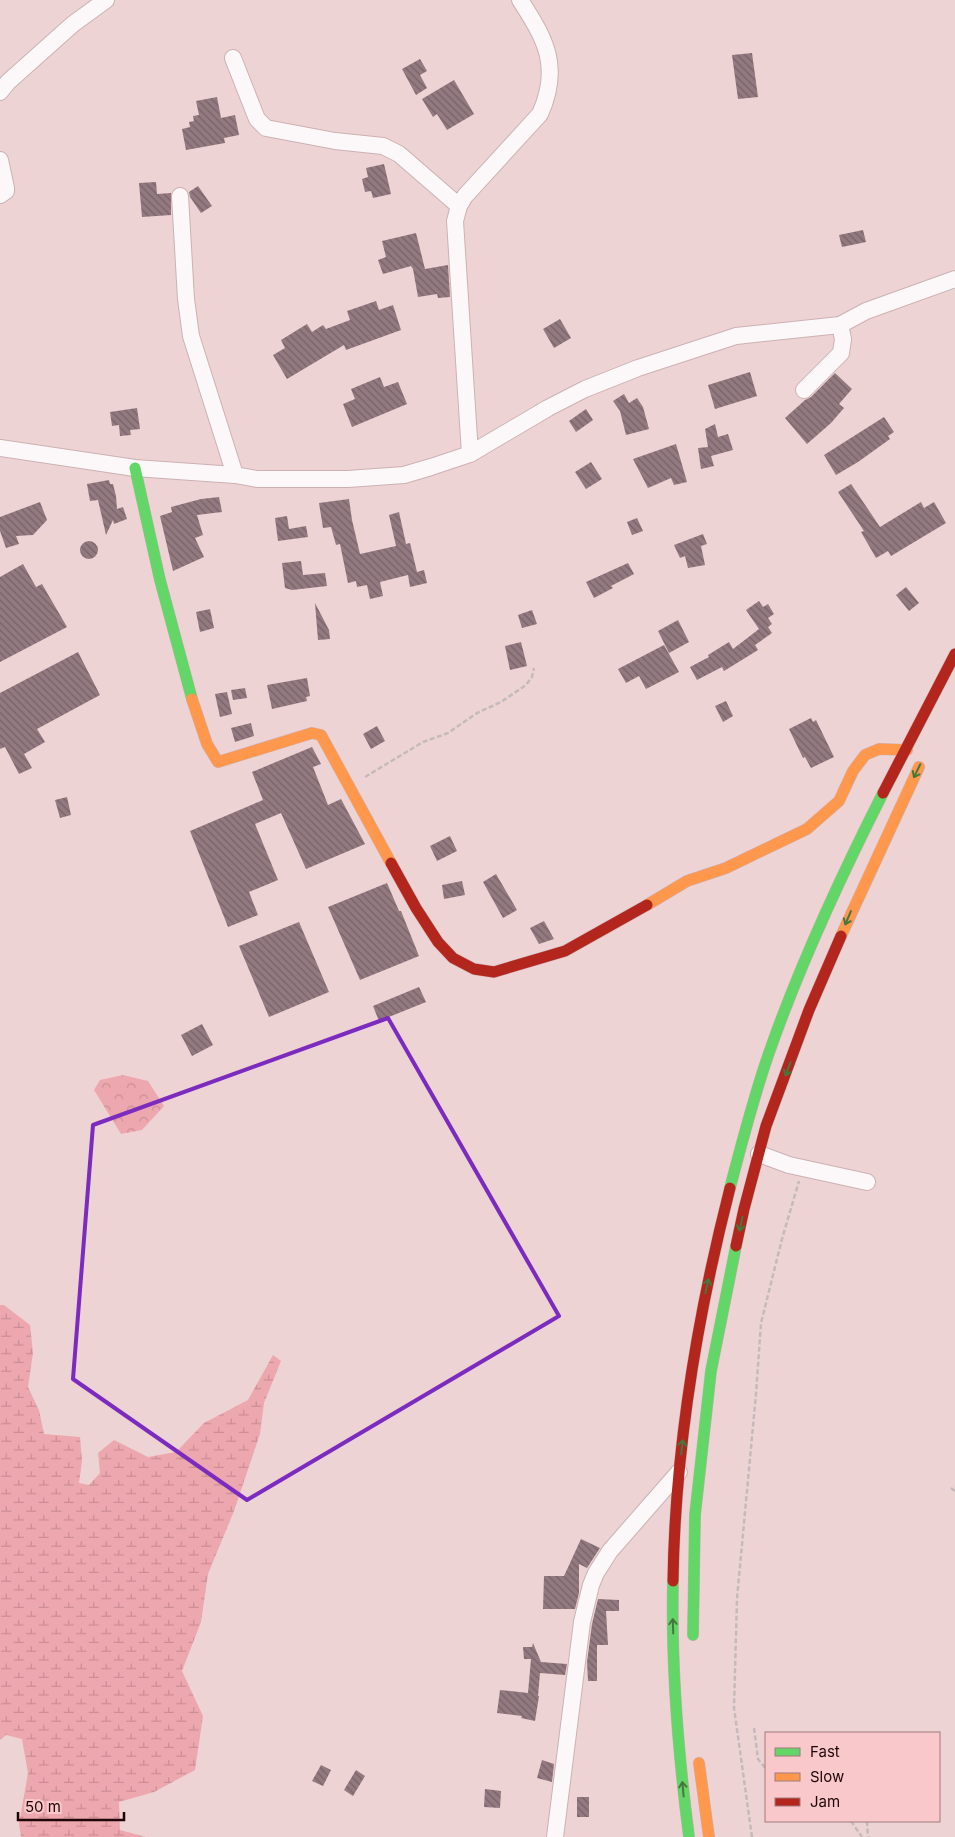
<svg xmlns="http://www.w3.org/2000/svg" width="955" height="1837" font-family="Inter,sans-serif">
<defs>
<pattern id="forest-crowns" width="20" height="18" patternUnits="userSpaceOnUse" patternTransform="scale(1.25)"><rect width="20" height="18" fill="#eda7ae"/><path d="M2 6a3 3 0 1 1 6 0M12 15a3 3 0 1 1 6 0" fill="none" stroke="#cb8e94"/></pattern>
<pattern id="wetland-marsh" width="20" height="14" patternUnits="userSpaceOnUse" patternTransform="scale(1.25)"><rect width="20" height="14" fill="#eda7ae"/><path d="M1 5h8M5 5V1M11 12h8M15 12V8" fill="none" stroke="#cb8e94"/></pattern>
<pattern id="building-back-hatch" width="6" height="6" patternUnits="userSpaceOnUse" patternTransform="scale(1.25)"><rect width="6" height="6" fill="#937a81"/><path d="M-1 5l2 2M0 0l6 6M5-1l2 2" fill="none" stroke="#776268"/></pattern>
</defs>
<rect width="100%" height="100%" fill="#eed3d5"/>
<path fill="url(#forest-crowns)" d="M123,1075L148,1081L164,1106L142,1130L121,1134L94,1090L100,1080Z"/>
<path fill="url(#wetland-marsh)" d="M0,1305H4L30,1325L33,1353L28,1387L39,1410L44,1434L80,1437L82,1461L79,1483L89,1485L100,1473L98,1453L114,1440L148,1457L176,1452L204,1423L248,1400L273,1355L281,1361L264,1403L260,1434L234,1511L208,1574L201,1622L182,1671L203,1716L195,1770L154,1792L119,1802L120,1830L146,1837H21L19,1824L28,1773L22,1739L6,1735L0,1740Z"/>
<path fill="url(#building-back-hatch)" d="M752,53L758,97L738,99L732,55Z
M420,59L427,71L420,75L427,88L416,95L402,69Z
M454,80L474,114L447,130L437,114L433,117L422,99Z
M217,97L221,118L235,115L239,135L224,138L225,143L186,150L182,129L190,127L189,122L194,121L193,116L199,115L196,101Z
M384,164L391,194L373,198L371,191L365,192L362,179L368,177L366,168Z
M156,182L157,194L171,193V215L142,217L139,183Z
M198,186L212,206L201,213L190,197L189,192Z
M863,230L866,242L842,247L839,235Z
M416,233L425,269L448,265L450,297L438,298L437,294L418,297L413,269L411,266L383,274L378,260L386,257L382,241Z
M376,301L379,310L393,305L401,330L346,350L344,345L287,379L273,355L285,348L281,340L307,324L312,332L323,325L326,329L350,320L347,311Z
M560,319L571,338L554,348L543,329Z
M750,372L757,396L715,409L708,385Z
M835,373L852,389L839,404L844,408L831,423L807,444L785,418L805,400L811,397Z
M380,377L384,387L398,382L407,404L352,427L343,404L355,399L351,389Z
M624,394L629,403L637,398L643,407L649,429L626,435L620,411L613,401Z
M137,408L140,429L130,430L131,435L120,436L119,425L112,426L110,412Z
M586,409L593,420L576,432L569,421Z
M884,417L894,432L888,436L890,439L858,462L836,475L824,455Z
M715,424L718,437L728,434L733,450L711,456L714,466L701,469L698,448L708,447L705,429Z
M676,444L687,482L674,485L671,478L648,488L633,459Z
M591,462L602,479L586,489L575,472Z
M109,480L110,484H113L116,496L117,509L123,507L127,519L114,524L113,520L106,535L98,500L90,501L87,484Z
M851,484L880,527L921,502L924,508L934,502L946,523L891,556L888,551L876,558L861,532L864,531L838,492Z
M219,497L222,512L197,515L203,535L195,538L204,557L173,571L160,516L172,512L171,507L201,499Z
M349,499L352,520L360,554L396,546L389,515L399,512L406,544L410,543L417,572L424,570L427,583L410,587L408,575L380,582L383,596L370,599L367,585L357,587L356,581L348,583L340,544L336,545L331,527L323,528L319,503Z
M40,502L47,520L33,535L16,536L19,544L6,548L0,531V517Z
M287,516L289,529L306,526L308,537L278,541L275,518Z
M637,518L643,531L632,535L627,522Z
M703,534L707,544L701,546L705,565L688,568L685,556L680,558L674,545Z
M80 550a9 9 0 1 1 18 0a9 9 0 1 1-18 0Z
M301,561L303,575L325,573L327,586L292,590L285,588L282,563Z
M628,563L634,574L611,586L613,588L594,598L586,582Z
M23,564L36,587L42,584L67,627L0,662V577Z
M906,587L919,603L909,611L896,595Z
M759,601L763,607L768,604L774,614L768,618L772,624L768,627L772,633L755,645L758,650L724,671L722,667L697,680L690,667L709,657L708,655L729,642L733,649L759,629L746,610Z
M315,603L329,630L330,639L318,640Z
M210,609L214,628L200,632L196,612Z
M532,610L537,624L522,628L518,615Z
M678,620L689,642L669,653L658,631Z
M521,642L527,666L510,670L505,646Z
M664,645L679,672L646,689L639,676L626,683L618,669Z
M78,652L100,695L37,729L45,742L24,754L32,768L19,774L5,747L0,749V693Z
M307,678L310,696L306,697L307,701L272,709L267,685Z
M245,688L247,698L233,700L231,690Z
M227,692L232,714L220,717L215,694Z
M726,701L733,716L723,722L715,706Z
M811,718L813,722L816,720L834,757L811,768L805,757L803,758L789,729Z
M251,723L254,736L235,742L231,728Z
M377,726L385,741L371,749L363,734Z
M312,747L321,764L313,767L328,805L341,799L365,844L306,869L281,813L255,824L278,880L249,892L258,915L228,927L190,831L263,800L252,772Z
M67,797L71,815L60,818L55,800Z
M450,836L457,851L437,861L430,846Z
M496,874L517,910L503,918L483,882Z
M462,881L465,895L444,899L442,885Z
M387,883L399,911H401L419,956L360,980L328,907Z
M544,921L554,939L539,944L530,928Z
M299,922L329,992L269,1017L239,946Z
M419,987L426,1002L379,1021L373,1006Z
M202,1024L213,1045L192,1056L181,1035Z
M581,1539L600,1548L587,1568L579,1564V1593L575,1609H543L544,1576H564Z
M598,1599L619,1600V1611H606L608,1645H597V1681H588L587,1662L592,1624Z
M533,1643L541,1662L567,1664L565,1675L540,1673L538,1696H539L535,1721L521,1718L522,1716L497,1713L500,1690L528,1693L531,1659H524L523,1647H532Z
M542,1760L554,1764L552,1782L537,1778Z
M321,1765L331,1770L323,1786L312,1781Z
M356,1770L365,1776L353,1796L344,1790Z
M485,1789L501,1791L500,1808L484,1807Z
M577,1797H589V1817H577Z"/>
<g fill="none" stroke-linecap="round" stroke-linejoin="round">
<g stroke="#ccb1b3" stroke-width="18">
<path id="street" d="M233,58L257,119L266,128L335,141L383,146L399,154L459,206
M0,92L8,82L73,24L106,0
M0,160L6,188V191L0,195
M180,196L186,299L191,336L235,475
M804,390L841,353L843,339L840,325
M0,448L135,468L235,475L257,479H348L404,475L431,467L470,454L548,408L585,389L638,368L736,336L840,325L866,311L955,279
M470,454L455,221L459,206L465,196L540,114C561,67 546,40 520,0
M759,1154L789,1165L867,1182
M555,1837L582,1622L591,1585L596,1573L610,1551L679,1472"/>
</g>
<g stroke="#ccb1b3" stroke-width="12">
<path id="fast" d="M135,468L160,580L192,699
M730,1188C742,1142 754,1095 770,1050C801,962 841,876 883,793
M673,1581C671,1667 678,1752 689,1837
M693,1635L695,1515L711,1371L736,1246"/>
</g>
<g stroke="#ccb1b3" stroke-width="12">
<path id="slow" d="M192,699L207,744L218,762L312,733L321,735L391,863
M647,905L687,881L726,868L807,829L839,801L853,771L865,755L879,749L907,750
M841,936L919,767
M699,1763L709,1837"/>
</g>
<g stroke="#ccb1b3" stroke-width="12">
<path id="jam" d="M883,793L955,654
M391,863L416,908L438,942L453,958L474,969L494,972L565,951L647,905
M736,1246L744,1209L766,1126L809,1010L841,936
M673,1581C675,1448 697,1317 730,1188"/>
</g>
<path stroke="#c5babb" stroke-width="2.5" stroke-dasharray="5 2.5" stroke-linecap="butt" d="M365,777L423,742L448,733L477,713L501,702L526,685L532,677L534,668
M951,1488L955,1491
M754,1728L758,1759L766,1769
M851,1821L862,1837
M867,1821L868,1837
M752,1837L734,1708L737,1598L756,1394L761,1323L782,1239L799,1181"/>
<use href="#street" stroke="#fcf8f9" stroke-width="16"/>
<use href="#fast" stroke="#63d668" stroke-width="11"/>
<use href="#slow" stroke="#ff974d" stroke-width="11"/>
<use href="#jam" stroke="#b3261e" stroke-width="11"/>
</g>
<defs><path id="oneway-shaft" d="M-6 0H5M1.5-3L5.5 0L1.5 3" fill="none" stroke-width="1.6" stroke-linecap="round" stroke-linejoin="round" transform="scale(1.25)"/></defs>
<g stroke="#44783d">
<use href="#oneway-shaft" transform="translate(917 771) rotate(116)"/>
<use href="#oneway-shaft" transform="translate(848 918) rotate(113)"/>
<use href="#oneway-shaft" transform="translate(788 1069) rotate(110)"/>
<use href="#oneway-shaft" transform="translate(741 1224) rotate(102)"/>
<use href="#oneway-shaft" transform="translate(707 1286) rotate(-78)"/>
<use href="#oneway-shaft" transform="translate(682 1447) rotate(-83)"/>
<use href="#oneway-shaft" transform="translate(673 1626) rotate(-92)"/>
<use href="#oneway-shaft" transform="translate(683 1789) rotate(-95)"/>
</g>
<path fill="none" stroke="#7b2cbf" stroke-width="4" stroke-linejoin="round" d="M388,1018L559,1316L247,1500L73,1379L93,1125Z"/>
<rect x="765" y="1732" width="175" height="90" fill="#f9c8cb" stroke="#a27a7d"/>
<rect x="775" y="1748" width="25" height="8" fill="#63d668" stroke="#a27a7d"/>
<text x="810" y="1757" font-size="15" fill="#1f0508">Fast</text>
<rect x="775" y="1773" width="25" height="8" fill="#ff974d" stroke="#a27a7d"/>
<text x="810" y="1782" font-size="15" fill="#1f0508">Slow</text>
<rect x="775" y="1798" width="25" height="8" fill="#b3261e" stroke="#a27a7d"/>
<text x="810" y="1807" font-size="15" fill="#1f0508">Jam</text>
<path d="M18 1812v8h106v-8" fill="none" stroke="#1f0508" stroke-width="2.5"/>
<text x="25" y="1812" font-size="15" fill="#1f0508" stroke="#f9c8cb" stroke-width="4" paint-order="stroke">50 m</text>
</svg>
